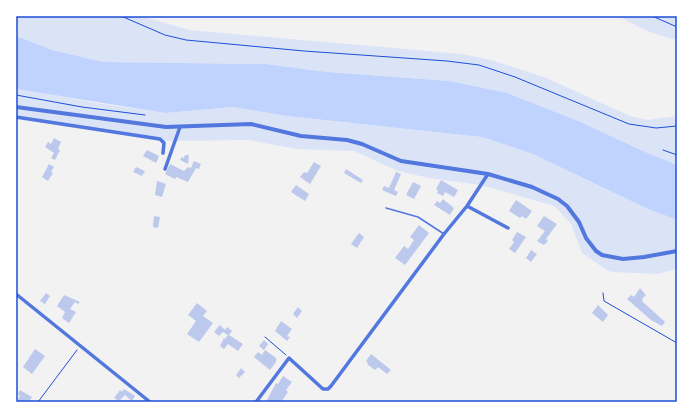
<svg xmlns="http://www.w3.org/2000/svg" width="693" height="418" font-family="'Zilla Slab',serif">
<rect width="100%" height="100%" fill="#f2f2f2"/>
<path fill="#dbe4f7" d="M16,16H141L189,30L462,54L491,60L544,77L630,116L648,120L677,116V165L449,81L328,72L265,64L103,62L52,50L20,39L16,36Z
M619,16H677V40C658,36 635,27 619,16Z
M16,88L103,104L165,113L233,107L287,116L482,137L533,154L648,209L677,220V269L657,274L612,272L605,269L582,253L571,224L554,206L481,185L429,178L398,171L354,151L296,149L249,140L160,141L16,119Z"/>
<path fill="#bfd3fe" d="M16,36L52,50L103,62L265,64L328,72L449,81L507,93L578,121L647,153L677,165V220L648,209L533,154L482,137L287,116L233,107L165,113L23,90L16,88Z"/>
<path fill="#bdc9ec" d="M54,138L61,142L58,149L60,150L55,160L51,158L54,153L45,147L48,142L51,144Z
M147,150L159,156L156,163L143,156Z
M185,155H189L188,164L180,160L182,157L184,158Z
M194,161L201,164L199,169L196,168L188,182L176,177L175,179L165,174L170,164L184,171L188,167L191,168Z
M314,162L321,166L310,184L300,177L304,172L307,173Z
M49,164L54,167L51,172L53,173L48,181L42,177Z
M136,167L145,171L142,176L133,172Z
M346,169L363,180L361,183L344,173Z
M396,172L401,174L394,190L398,192L396,196L382,190L384,186L389,188Z
M441,180L458,190L454,197L445,192L443,196L437,193L438,191L436,189Z
M157,181L166,184L162,197L155,195Z
M413,182L421,186L414,199L406,195Z
M296,185L309,194L305,201L291,192Z
M443,199L454,208L450,215L434,205L437,201L440,203Z
M516,200L532,211L526,219L522,216L520,218L509,211Z
M154,216L160,217L158,228L153,227Z
M544,216L557,224L546,239L548,241L544,245L537,241L545,231L537,226Z
M419,225L429,233L405,265L395,258L404,246L408,249L414,240L410,237Z
M517,232L526,237L515,253L509,249L514,242L512,240Z
M359,233L364,237L357,248L351,244Z
M531,250L537,254L531,262L526,258Z
M640,288L646,295L642,299L643,302L665,322L662,326L651,320L627,299L631,295L634,297Z
M46,293L50,296L45,304L40,301Z
M64,295L80,302L78,304L75,302L70,309L76,312L69,323L62,318L65,312L57,306Z
M197,303L207,311L203,316L213,323L199,342L187,334L196,321L188,315Z
M598,305L608,315L603,322L592,313Z
M298,307L302,311L297,318L293,314Z
M281,321L292,329L287,336L290,337L287,341L275,331Z
M220,325L225,330L227,327L232,331L229,335L243,344L238,351L228,344L224,349L220,346L224,338L225,339L228,335L223,332L219,336L214,332Z
M264,340L268,344L264,350L259,346Z
M35,349L45,356L32,374L23,367Z
M265,350L276,358V362L270,370L254,357L258,352L262,355Z
M371,354L391,370L387,374L378,367L375,370L367,364L368,363L366,361Z
M241,368L245,372L239,378L236,375Z
M283,376L292,382L286,390L288,392L281,402H266L276,383L278,384Z
M124,389L135,396L132,401L125,395L119,401L114,398L120,390L122,392Z
M20,390L32,397L29,402H16L20,396L18,394Z"/>
<g fill="none" stroke-linecap="round" stroke-linejoin="round">
<path stroke="#1d4ed8" stroke-width="1" d="M121,16L165,35L186,40L304,51L447,61L479,65L515,77L629,124L656,128L677,126
M652,16L677,27
M16,95L82,107L145,115
M663,150L677,155
M603,293L604,301L677,343
M265,337L286,355
M38,402L77,350"/>
<path stroke="#5277de" stroke-width="1.5" d="M386,208L418,217L444,234"/>
<path stroke="#5277de" stroke-width="3.5" d="M16,117L160,139L164,143L163,153
M165,169L180,127
M467,206L508,228
M16,294L150,402
M256,402L289,358L323,389H328L331,386L444,234L467,206L488,174"/>
<path stroke="#5277de" stroke-width="4" d="M16,107L166,127L251,124L301,136L347,140L362,144L401,161L488,174L532,187L558,199L567,206L579,222L586,238L596,251L602,255L623,259L644,257L677,251"/>
</g>
<rect width="693" height="418" fill="none" stroke="#ffffff" stroke-width="34"/>
<rect x="17" y="17" width="659" height="384" fill="none" stroke="#1d4ed8" stroke-width="1.5"/>
</svg>
